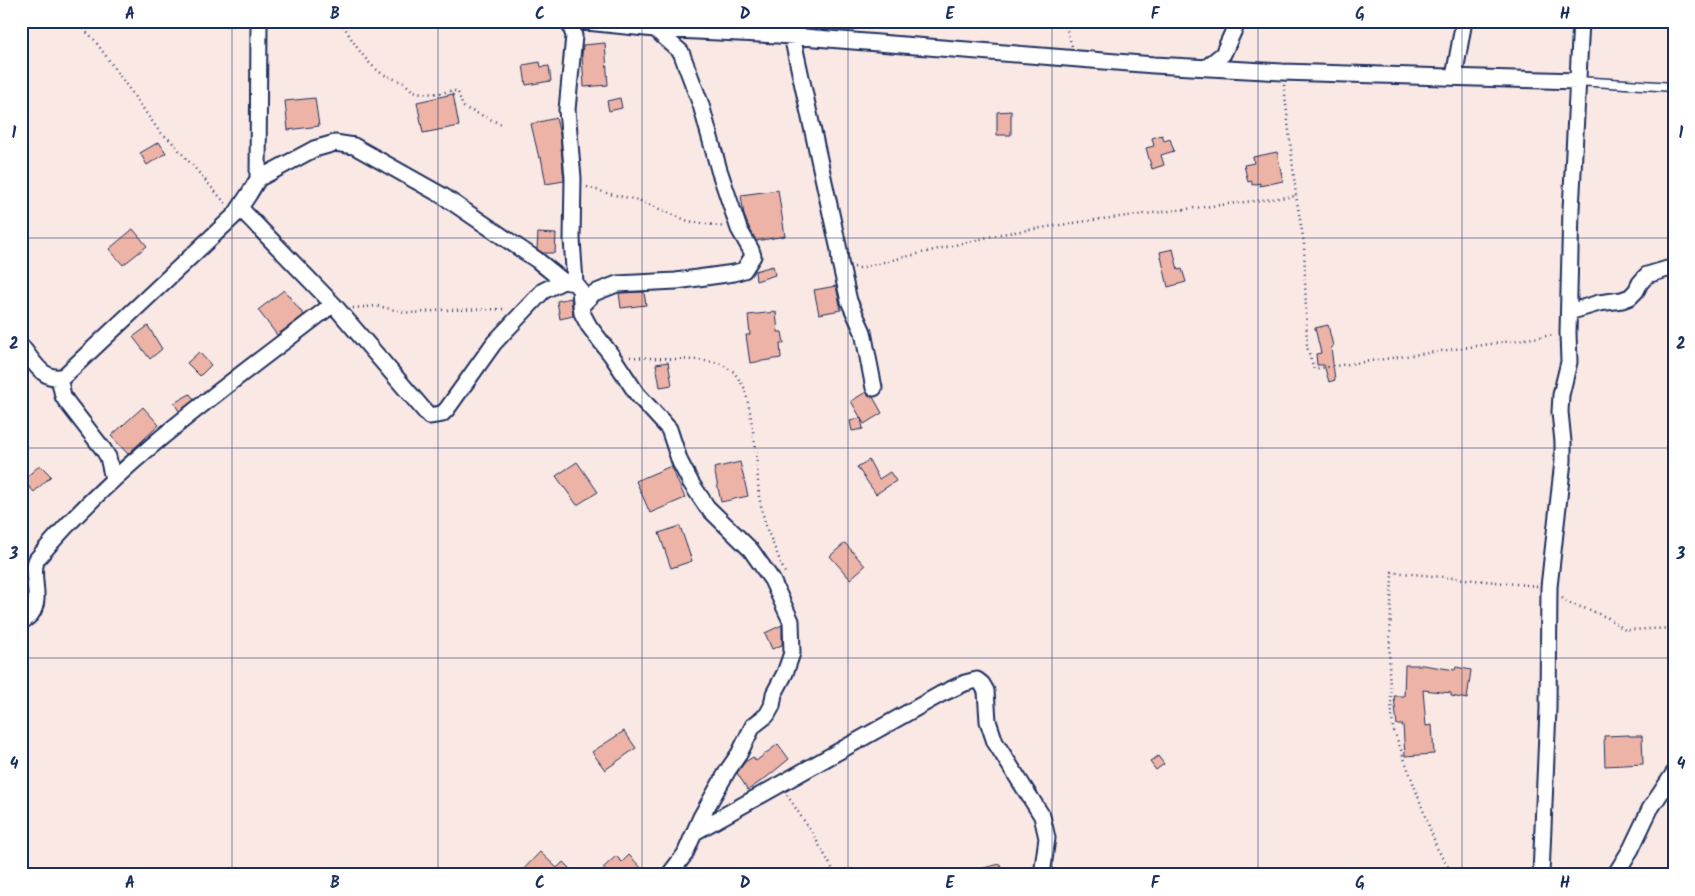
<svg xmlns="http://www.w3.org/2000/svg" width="1695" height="896" font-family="Kalam,sans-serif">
<rect width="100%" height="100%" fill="#fae8e4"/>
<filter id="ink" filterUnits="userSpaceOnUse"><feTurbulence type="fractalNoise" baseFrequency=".02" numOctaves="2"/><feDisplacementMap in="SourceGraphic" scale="10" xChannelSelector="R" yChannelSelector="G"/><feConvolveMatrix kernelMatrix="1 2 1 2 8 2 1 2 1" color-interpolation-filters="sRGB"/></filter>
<g filter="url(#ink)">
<path fill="#edb3a6" stroke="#1b2f5e" d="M605,43L608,85L584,87L582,55L583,45Z
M540,62L541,67L549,66L551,81L526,85L523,65Z
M453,94L459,126L423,133L417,102Z
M315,98L319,126L288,130L285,101Z
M620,98L622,108L609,111L607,101Z
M1011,111V135H997V112Z
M556,118L560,135L564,181L546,184L541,157L539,158L531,124Z
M1162,135L1164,141L1170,139L1174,151L1161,155L1164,165L1152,169L1146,148L1154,146L1152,138Z
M159,142L166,153L147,165L140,153Z
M1277,152L1283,181L1260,186V183L1252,185V181L1248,182L1244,165L1254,163L1253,157Z
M778,190L785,236L756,241L748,225L744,215L741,195Z
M133,229L147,246L123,265L109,249Z
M538,233L556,234L555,253H543L537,249Z
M1173,249L1178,270L1182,269L1186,282L1168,287L1160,252Z
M773,266L775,275L756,281L755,271Z
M836,286L841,310L819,314L814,290Z
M284,290L304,315L277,335L258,310Z
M644,292L646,305L621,308L619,293Z
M571,298L573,316L560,319L557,301Z
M776,312L778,332H782L784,343H780L781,358L750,363L746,335H750L748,315Z
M1328,325L1333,346L1331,347L1335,380L1329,382L1324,365H1317L1316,354L1321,353L1315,328Z
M148,326L162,349L150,359L133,337Z
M199,352L211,365L200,376L187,363Z
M668,362L672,385L660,387L656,364Z
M866,392L873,397L882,413L864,424L851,401Z
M190,394L194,400L179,411L174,403Z
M143,407L159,425L128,454L111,436Z
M861,418L863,429L852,431L850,421Z
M869,460L879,479L890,472L896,481L876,494L857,467Z
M577,462L598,492L577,505L556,476Z
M740,462L748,496L721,502L714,468Z
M40,465L51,476L34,492L23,480Z
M671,466L685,498L650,513L636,481Z
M680,526L692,561L671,568L659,533Z
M845,543L865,566L850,579L830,556Z
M782,625V645L772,649L765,633Z
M1405,665H1423L1455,670L1456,667L1471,670L1467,699L1451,696V693L1423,690L1426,726L1432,725L1434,754L1405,756L1403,725H1397L1394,696H1404Z
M624,731L636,748L605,770L592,752Z
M1629,735V736H1642L1643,764L1605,766L1604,736Z
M778,744L789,759L767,777L748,790L737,773L745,762L753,757L756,761Z
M1158,756L1164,764L1156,770L1150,762Z
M540,852L557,868L563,862L576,875H518Z
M629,855L648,875H609L603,868L616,856L622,862Z
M1000,864L1003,875H971V871Z"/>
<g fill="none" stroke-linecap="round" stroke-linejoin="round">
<g stroke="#1b2f5e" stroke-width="11">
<path id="service" d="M1577,81L1674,87"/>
</g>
<g stroke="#1b2f5e" stroke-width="19">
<path id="minor" d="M569,21L574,36L567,110L573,178L572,239L575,283
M577,21L655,29L778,35L1154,65L1282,72L1577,81
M792,36L839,250L840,262L849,301L863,332L874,388
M1207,67L1223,54L1238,21
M1454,77L1464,21
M258,179L314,149L335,143L354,146L443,196L537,260L563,281L575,283L580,290L582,313L589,326L612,356L637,394L669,429L680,462L691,483L707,507L751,550L772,580L791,621L792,653L785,673L774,694L772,706L767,715L753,726L739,754L728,770L701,817L685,854L669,875
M240,208L333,304L429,416L442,414L447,409L494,343L543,291L563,281
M581,306L594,293L617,284L676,281L734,273L744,270L753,256L751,250L739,229L719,170L701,105L681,52L655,29
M1569,312L1599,303L1622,300L1630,297L1636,291L1640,283L1647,275L1674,267
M21,346C33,360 43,383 64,376L235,215L249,194L258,179L259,21
M59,377L63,396L66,401L103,449L108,457L113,479
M21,622C24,620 29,617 31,614C43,598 29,575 37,559C121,459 230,384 333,304
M695,832L941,694L965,683L977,680L982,684L986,691L988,721L995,742L1042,816L1047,838L1042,875
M1541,875L1548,709L1549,587L1563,461V442L1560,412L1561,395L1569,362L1568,333L1571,209L1581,21
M1615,875L1631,849L1650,809L1674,773"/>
</g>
<path stroke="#1b2f5e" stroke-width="2.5" stroke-dasharray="1 4" stroke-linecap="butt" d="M65,21L78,25L93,38L159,131L171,141L226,204
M341,21C351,39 364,61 381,73C388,77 395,79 402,82C407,84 410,90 414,91C424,95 443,94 452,90L458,92L463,107L501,124
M1064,21L1072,46
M1284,85L1296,196L1304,243L1307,347L1314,369L1554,335
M587,187L610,194L638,200L688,221L725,227
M854,267L859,268L1001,234L1094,220L1296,196
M353,308L377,306L404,312L415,313L443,310L506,309
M630,357L698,360L719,363L734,372L745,389L750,412L756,450L759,497L766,527L785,573
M1562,598L1568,603L1590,610L1608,618L1625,630L1674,628
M787,795L814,836L836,875
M1453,875L1437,848L1393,728L1389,671L1392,572L1537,586"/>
<use href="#service" stroke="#fff" stroke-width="8"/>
<use href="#minor" stroke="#fff" stroke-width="15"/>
</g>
</g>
<path fill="none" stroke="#1b2f5e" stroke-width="1" stroke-opacity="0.55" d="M232,21V875M438,21V875M642,21V875M848,21V875M1052,21V875M1258,21V875M1462,21V875M21,238H1674M21,448H1674M21,658H1674"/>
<rect width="1695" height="896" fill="none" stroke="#fff" stroke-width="55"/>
<rect x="28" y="28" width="1640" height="840" fill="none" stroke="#1b2f5e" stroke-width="2"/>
<g font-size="16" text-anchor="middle" font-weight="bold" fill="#1b2f5e">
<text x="130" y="19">A</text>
<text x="335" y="19">B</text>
<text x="540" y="19">C</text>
<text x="745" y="19">D</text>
<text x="950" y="19">E</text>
<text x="1155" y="19">F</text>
<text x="1360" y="19">G</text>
<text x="1565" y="19">H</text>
<text x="14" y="138">1</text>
<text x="1681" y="138">1</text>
<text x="14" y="349">2</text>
<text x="1681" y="349">2</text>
<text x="14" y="559">3</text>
<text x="1681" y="559">3</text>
<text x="14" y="769">4</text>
<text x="1681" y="769">4</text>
<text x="130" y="888">A</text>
<text x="335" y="888">B</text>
<text x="540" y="888">C</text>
<text x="745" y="888">D</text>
<text x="950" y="888">E</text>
<text x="1155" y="888">F</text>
<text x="1360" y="888">G</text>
<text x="1565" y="888">H</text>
</g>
</svg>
